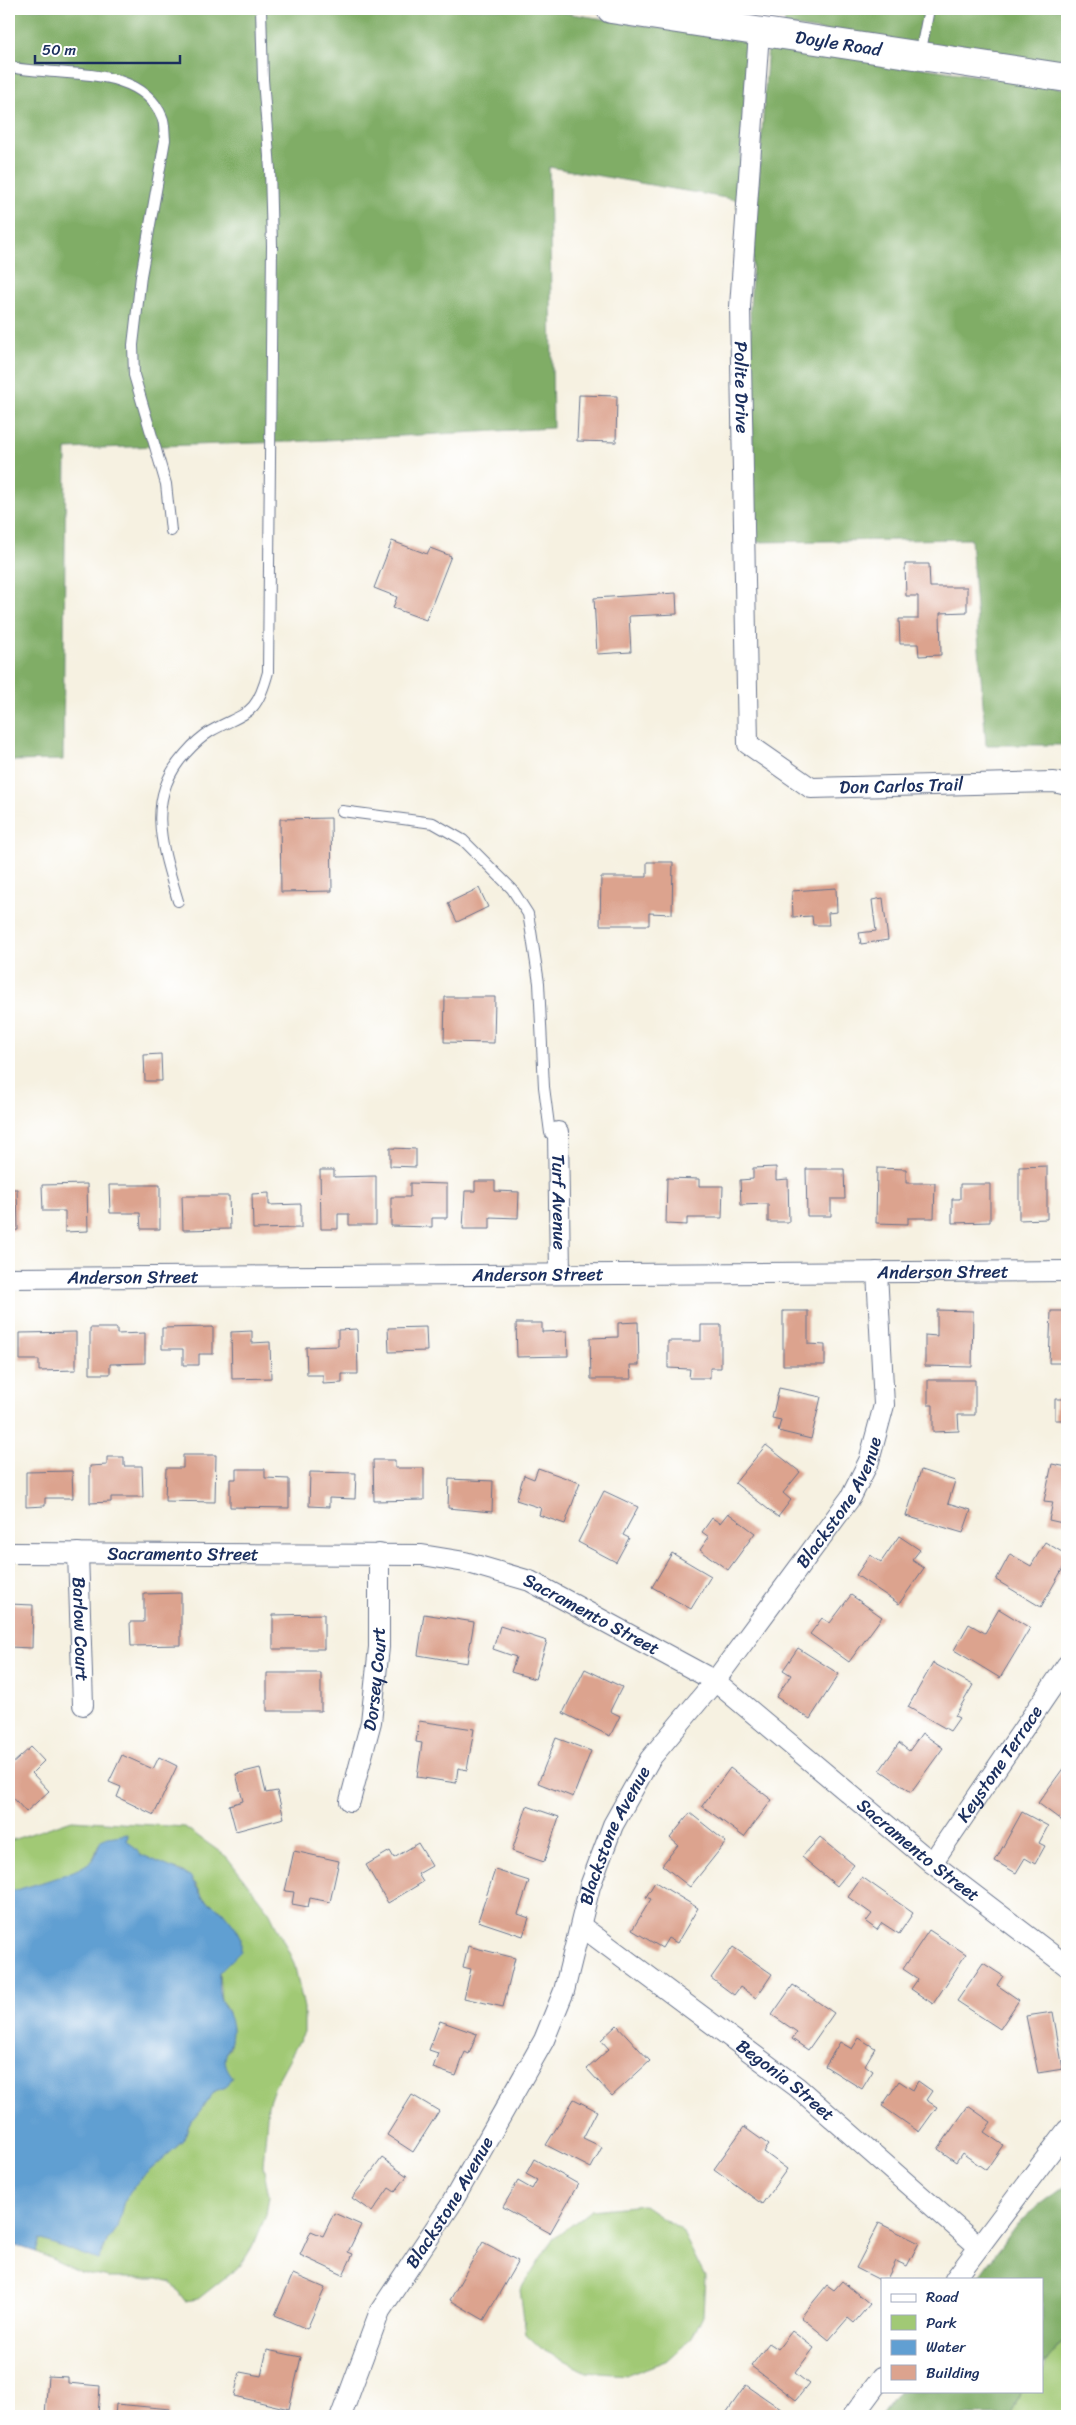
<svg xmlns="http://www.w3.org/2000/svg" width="1076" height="2425" font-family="Sriracha,sans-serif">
<rect width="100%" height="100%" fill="#fff"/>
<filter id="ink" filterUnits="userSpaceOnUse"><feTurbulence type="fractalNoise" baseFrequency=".02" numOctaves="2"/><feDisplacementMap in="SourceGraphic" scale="10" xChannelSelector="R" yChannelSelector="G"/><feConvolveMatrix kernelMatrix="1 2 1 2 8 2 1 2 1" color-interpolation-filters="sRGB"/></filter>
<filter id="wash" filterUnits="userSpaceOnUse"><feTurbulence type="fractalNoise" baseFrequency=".0096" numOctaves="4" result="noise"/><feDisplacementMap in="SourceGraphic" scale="20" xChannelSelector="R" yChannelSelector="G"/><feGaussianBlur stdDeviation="1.12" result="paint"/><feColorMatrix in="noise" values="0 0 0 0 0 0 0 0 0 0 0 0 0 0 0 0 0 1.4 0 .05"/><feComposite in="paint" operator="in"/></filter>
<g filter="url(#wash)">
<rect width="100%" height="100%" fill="#f6f1e1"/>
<path fill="#a1c975" stroke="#5e7c6a" d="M72,1820L185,1827L227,1857L270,1913L294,1963L304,2008V2032L275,2085L268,2105L263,2166L269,2195L266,2215L255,2242L241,2265L198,2299L185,2301L171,2282L158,2278H109L80,2272L36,2252L39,2239L103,2252L107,2241L117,2227L124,2201L139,2180L183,2141L189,2125L215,2091L226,2087L224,2057L230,2047L232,2030L227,2010L221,2000L219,1973L241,1951L222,1911L203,1898L196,1884L182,1871L165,1866L140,1854L127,1840L128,1835L98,1845C97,1849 95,1856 92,1860C79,1874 29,1886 9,1892V1841Z
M644,2205L682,2231L705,2277L703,2315L692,2338L668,2360L628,2375L586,2372L543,2350L526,2334L520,2290L552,2240L591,2210Z
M1067,2340V2416H1011L1021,2391H1042C1042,2364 1043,2357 1067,2340Z"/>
<path fill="#80ad66" stroke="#4e6e62" d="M9,9H541L749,42L737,208V200L549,167L553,428L288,442L66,449L63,760L9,761Z
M787,9H1067V66L784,25Z
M768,45L1067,89V745H986L971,539L755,542L750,307Z
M1067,2185V2340L1057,2347L1042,2365V2279H977L1020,2220Z
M899,2391H1021L1011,2416H880Z"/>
<path fill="#619fd2" stroke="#3e6798" d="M128,1834L127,1840L140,1854L190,1876L203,1898L222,1911L235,1927L241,1939V1951L219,1973C218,1981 218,1992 221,2000C225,2010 232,2018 232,2030C232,2053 216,2056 233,2077L226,2087L215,2091L189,2125L183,2141L139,2180L124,2201L117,2227L107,2241L98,2260L40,2239L36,2252L9,2243V1892C26,1887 84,1872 94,1858C97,1853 98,1846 101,1840L108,1837Z"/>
<g id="blocks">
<path fill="#dca38e" d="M579,395L617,396L616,442L577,441Z
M392,541L427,554L430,548L451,556L426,620L393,608L397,597L374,588Z
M905,564H929L930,587H967V612L940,613L941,655L919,656L918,644H900L899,619H918V596H906Z
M676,593L677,614L629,616L631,652L597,654L594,598Z
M331,818L332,891L281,892L280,819Z
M647,862H673L672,914L649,913V925H600L601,877H647Z
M479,888L488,907L457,922L448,903Z
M836,888L837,912L828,913L829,925H813L812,916L793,917L792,891Z
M883,898L888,940L861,944L859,933L876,931L872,900Z
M445,997H495L494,1043L444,1042Z
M161,1054L162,1081H145L144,1055Z
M390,1148L416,1149V1167L390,1166Z
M1047,1166V1219L1019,1220V1167Z
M776,1167V1180L788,1179L789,1222H768V1204L741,1205L740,1180L753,1179V1168Z
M877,1168L906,1169V1183H935L934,1218H908V1224L876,1223Z
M806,1169H844L845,1199H831V1216H807Z
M320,1170H334V1177L376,1176V1225H349V1214H338V1229H321Z
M667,1178L699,1179V1186H723L722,1218H687V1225L666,1224Z
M475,1181H495V1191L519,1192L518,1218L490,1217V1229H463L465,1191H475Z
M410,1183L447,1184V1218H432V1227L391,1226V1197H410Z
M87,1184L88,1231L65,1232V1211H43L42,1185Z
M960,1184H990V1222L952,1223V1199H960Z
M109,1185H160V1229H141L140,1213H110Z
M9,1189H17L18,1230L9,1231Z
M269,1193V1205L301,1204V1228L253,1229L252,1194Z
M182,1196H229L230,1229L183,1230Z
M937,1310L973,1311L972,1367L925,1366V1335L937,1336Z
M783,1311H808V1344L825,1345V1365H783Z
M1051,1311H1067V1363H1049Z
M638,1322L639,1365H630L631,1379H591L590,1338L618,1337V1323Z
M516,1323H542V1332L567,1331L568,1356L517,1357Z
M701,1325H721V1368H710V1378H689L690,1369L668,1368V1341H701Z
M213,1327V1354H199V1365H183V1349H162V1328Z
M426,1327L427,1351L389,1352L388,1328Z
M90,1328H117V1334L145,1333V1363L110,1364V1374H90Z
M357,1329L358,1374H342V1383L323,1384V1375H307L306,1347L338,1346V1330Z
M252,1331V1343L270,1342L271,1378L232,1379L231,1332Z
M76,1332V1370L39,1371V1360H20V1333Z
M928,1380H975V1415H958L959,1431L933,1432V1405H928Z
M779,1388L821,1397L811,1439L778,1431L781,1420L772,1418Z
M1055,1399H1067V1440H1065V1420H1055Z
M766,1445L800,1472L783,1493L791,1500L778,1517L735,1483Z
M183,1455H216L215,1502L165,1501L166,1468H183Z
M107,1457H124V1466H142L143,1497H111V1502L90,1503V1466L107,1465Z
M373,1460H395V1468H424V1500L374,1501Z
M1052,1464L1067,1467V1524L1049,1520L1053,1502L1044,1501Z
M538,1468L580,1483L565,1524L539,1515L541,1508L516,1500L524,1475L534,1479Z
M236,1469H265V1478L289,1479V1508L230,1507V1479H236Z
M921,1470L955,1481L948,1503L971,1510L963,1533L906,1516Z
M72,1471L73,1498H45V1506L26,1507V1472Z
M310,1472L356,1473L355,1499L329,1498V1507L309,1506Z
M449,1479L493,1481L492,1512L448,1508Z
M604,1491L638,1507L623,1535L629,1538L616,1562L578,1542Z
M728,1513L755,1533L728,1570L700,1550L709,1537L702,1532L712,1518L720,1523Z
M899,1536L920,1550L912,1560L924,1568L899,1604L856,1575L870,1555L881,1562Z
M1045,1542L1067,1555V1561L1041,1607L996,1580L1010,1554L1031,1566Z
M672,1553L711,1576L691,1609L652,1587Z
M181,1593V1645L131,1646L130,1622H144V1594Z
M851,1595L882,1617L849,1662L810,1634L822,1618L830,1623Z
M9,1604L33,1605L32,1648L9,1647Z
M999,1609L1030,1628L1000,1678L954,1650L969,1624L985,1633Z
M324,1614V1649H273V1615Z
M424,1614L474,1622L467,1663L418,1655Z
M500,1626L547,1641L535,1679L511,1672L516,1657L493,1649Z
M798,1648L839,1674L810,1719L776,1697L791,1675L783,1670Z
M933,1663L973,1685L955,1716L959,1718L950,1731L908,1707Z
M585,1669L622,1687L610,1711L620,1716L610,1736L563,1713Z
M267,1673H321V1711H267Z
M9,1680H11L16,1731L9,1732Z
M419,1721L474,1729L467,1770L458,1768L456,1783L417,1777L422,1743L416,1742Z
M922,1733L943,1748L911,1792L880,1770L899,1743L909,1751Z
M556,1738L591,1751L573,1797L538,1783Z
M31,1747L44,1761L32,1773L49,1791L26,1812L9,1793V1767Z
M122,1755L153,1769L159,1757L177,1766L154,1815L117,1797L121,1787L109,1782Z
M1067,1763V1819L1065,1823L1038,1803Z
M260,1768L266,1793L277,1791L284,1818L236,1831L229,1805L243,1801L236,1774Z
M730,1768L772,1800L744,1837L702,1806Z
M527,1806L559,1817L544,1862L512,1851Z
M1022,1812L1048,1826L1039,1843L1045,1846L1035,1864L1025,1858L1016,1873L995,1861Z
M690,1813L726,1842L690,1887L662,1865L678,1845L670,1838Z
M820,1837L854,1865L837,1886L802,1857Z
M418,1843L432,1866L418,1874L423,1882L388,1903L366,1865L390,1851L394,1858Z
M294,1851L339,1861L330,1902L310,1898L308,1907L292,1904L294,1892L285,1891Z
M495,1870L529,1881L518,1914L529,1918L523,1936L478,1921Z
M862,1877L913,1913L899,1934L882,1923L877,1930L866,1922L872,1914L848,1897Z
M655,1882L698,1908L677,1943L668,1938L662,1948L632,1930L651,1899L646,1897Z
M929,1930L966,1954L933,2004L911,1989L918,1979L903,1969Z
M468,1946L515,1958L503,2007L464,1998L471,1969L463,1967Z
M733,1947L772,1974L756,1998L740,1987L734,1995L711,1978Z
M983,1963L1003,1976L997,1985L1019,2000L1000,2029L957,2001Z
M793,1985L834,2013L808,2050L792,2039L797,2032L772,2015Z
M1053,2012L1063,2069L1038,2073L1026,2016Z
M440,2021L477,2034L469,2054L465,2052L456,2076L433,2068L438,2053L429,2050Z
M617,2025L650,2061L612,2096L587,2069L609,2049L601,2040Z
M859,2038L875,2048L865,2065L873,2071L862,2089L825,2066L840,2042L852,2049Z
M899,2081L913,2090L918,2081L932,2091L926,2100L937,2107L919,2132L882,2106Z
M412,2095L439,2111L413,2152L387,2135Z
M574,2099L597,2111L583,2138L602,2147L591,2168L546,2145Z
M968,2106L991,2122L984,2132L1003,2145L986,2170L962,2153L956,2162L938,2149Z
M744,2127L769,2145L764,2152L787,2169L762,2204L714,2169Z
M382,2158L407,2176L395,2192L389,2188L372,2212L352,2198Z
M534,2159L578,2184L550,2233L503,2207L518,2181L532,2189L537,2180L526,2174Z
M334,2213L361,2225L348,2252L353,2254L343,2275L300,2255L311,2231L323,2236Z
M879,2223L919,2243L907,2266L896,2261L887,2279H882V2281L856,2268Z
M483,2242L518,2261L484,2320L450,2300Z
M293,2274L325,2288L307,2329L275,2315Z
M842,2281L870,2304L854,2323L848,2318L829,2340L801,2317L827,2285L834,2290Z
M792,2331L814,2348L795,2373L809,2384L796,2400L751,2366L769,2343L778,2349Z
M267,2350L301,2357L289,2409L234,2396L240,2372L261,2376Z
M48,2376L68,2377V2383L100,2386L98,2416H45Z
M746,2385L791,2416H724Z
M116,2404L170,2409L169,2416H115Z"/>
</g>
</g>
<g filter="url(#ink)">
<use href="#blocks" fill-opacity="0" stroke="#68738c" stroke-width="1"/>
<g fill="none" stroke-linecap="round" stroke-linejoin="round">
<g stroke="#68738c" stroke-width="12">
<path id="service" d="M920,55L929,9
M9,66C18,70 32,70 43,71C84,75 144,72 162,117C165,123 164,132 165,140L141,276L133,345L134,375L166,484L171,531
M342,811L433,823L463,840L512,889L528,914L531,931L539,983L544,1087L550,1133L555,1137
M178,901C163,850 144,799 185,754C192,746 201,737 211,731C247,711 256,717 268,672L272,246L270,169L263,79L261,9"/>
</g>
<g stroke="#68738c" stroke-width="22">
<g id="minor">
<path id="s1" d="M759,32L740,307L748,744L811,788L1054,782L1067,785"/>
<path id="s2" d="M558,1132L560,1274"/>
<path id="s3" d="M9,1278L1067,1271"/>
<path id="s4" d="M9,1553L422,1555L465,1562L530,1581L715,1681L932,1863L1067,1966"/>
<path id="s5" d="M78,1553L83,1705"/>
<path id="s6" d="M350,1801L371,1722L379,1647V1554"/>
<path id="s7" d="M932,1863L1067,1665"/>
<path id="s8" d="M581,1926L797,2087L979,2247"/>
<path d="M955,2279L1067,2130"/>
<path id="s9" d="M341,2416L380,2311L450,2206L544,2040L564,1991L590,1886L613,1825L650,1759L715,1681L851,1497L869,1461L884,1405L877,1272"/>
<path d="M853,2416L882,2377"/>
</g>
</g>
<g stroke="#68738c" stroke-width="30">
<g id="secondary">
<path id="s10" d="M611,9L1067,78"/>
</g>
</g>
<use href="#service" stroke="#fff" stroke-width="10"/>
<use href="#minor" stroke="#fff" stroke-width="20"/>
<use href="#secondary" stroke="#fff" stroke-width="28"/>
</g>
</g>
<g text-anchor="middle" stroke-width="4.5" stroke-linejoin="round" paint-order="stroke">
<g font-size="18" fill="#1b2f5e" stroke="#fff">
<text dy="6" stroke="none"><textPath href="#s10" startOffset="230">Doyle Road</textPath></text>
<text dy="6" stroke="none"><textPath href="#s1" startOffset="356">Polite Drive</textPath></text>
<text dy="6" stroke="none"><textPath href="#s1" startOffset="880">Don Carlos Trail</textPath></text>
<text dy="6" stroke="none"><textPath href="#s2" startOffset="70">Turf Avenue</textPath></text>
<text dy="6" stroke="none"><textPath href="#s3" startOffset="934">Anderson Street</textPath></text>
<text dy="6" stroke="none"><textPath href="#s3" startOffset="529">Anderson Street</textPath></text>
<text dy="6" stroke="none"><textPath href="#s3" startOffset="124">Anderson Street</textPath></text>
<text dy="6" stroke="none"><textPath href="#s9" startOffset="1051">Blackstone Avenue</textPath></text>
<text dy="6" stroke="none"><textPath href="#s4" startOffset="174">Sacramento Street</textPath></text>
<text dy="6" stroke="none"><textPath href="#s4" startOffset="594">Sacramento Street</textPath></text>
<text dy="6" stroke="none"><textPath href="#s5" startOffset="76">Barlow Court</textPath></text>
<text dy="6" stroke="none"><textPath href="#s6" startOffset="125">Dorsey Court</textPath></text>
<text dy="6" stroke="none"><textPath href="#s7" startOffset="120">Keystone Terrace</textPath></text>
<text dy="6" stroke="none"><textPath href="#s9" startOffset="646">Blackstone Avenue</textPath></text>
<text dy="6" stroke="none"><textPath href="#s4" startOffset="999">Sacramento Street</textPath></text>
<text dy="6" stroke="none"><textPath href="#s8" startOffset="256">Begonia Street</textPath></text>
<text dy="6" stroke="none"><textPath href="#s9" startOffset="241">Blackstone Avenue</textPath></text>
</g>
</g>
<rect width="1076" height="2425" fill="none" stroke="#fff" stroke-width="30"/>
<rect x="881" y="2278" width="162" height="115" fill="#ffffff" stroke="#a4acbf"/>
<rect x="891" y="2294" width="25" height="8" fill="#ffffff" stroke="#a4acbf"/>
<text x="926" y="2302" font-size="15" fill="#1b2f5e">Road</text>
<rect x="891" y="2315" width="25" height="15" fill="#a1c975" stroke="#a4acbf"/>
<text x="926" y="2328" font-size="15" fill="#1b2f5e">Park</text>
<rect x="891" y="2340" width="25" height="15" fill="#619fd2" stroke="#a4acbf"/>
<text x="926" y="2352" font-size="15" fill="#1b2f5e">Water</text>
<rect x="891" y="2365" width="25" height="15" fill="#dca38e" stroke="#a4acbf"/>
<text x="926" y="2378" font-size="15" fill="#1b2f5e">Building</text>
<path d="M35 55v8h145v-8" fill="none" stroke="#1b2f5e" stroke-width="2.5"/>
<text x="42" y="55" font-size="15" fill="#1b2f5e" stroke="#ffffff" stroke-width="4" paint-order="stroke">50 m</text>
</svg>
